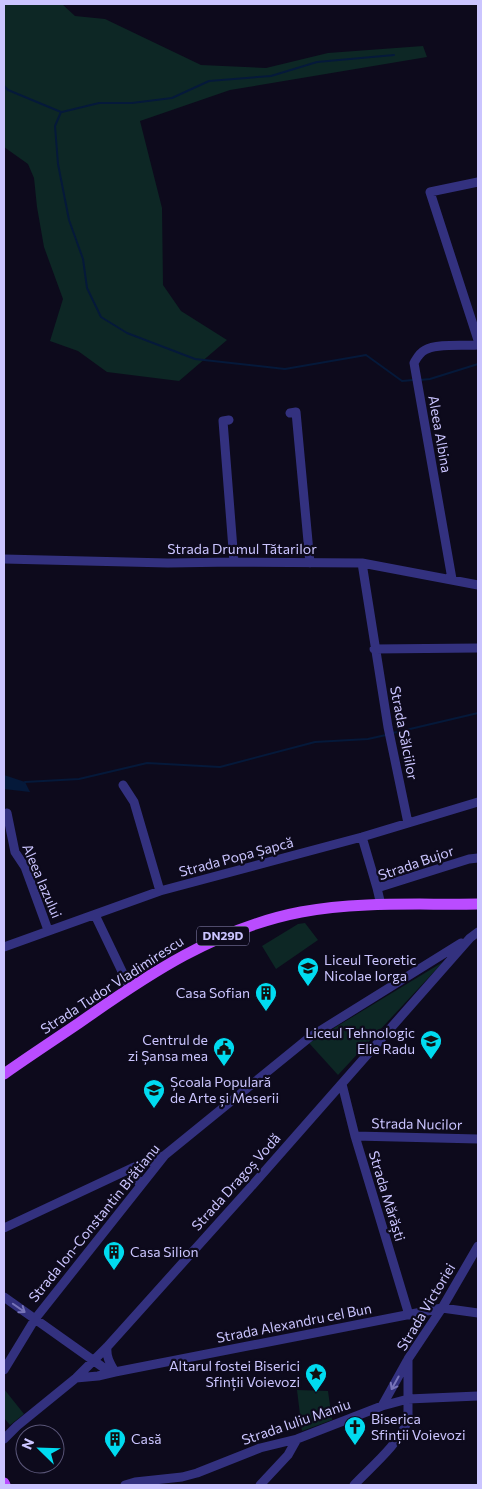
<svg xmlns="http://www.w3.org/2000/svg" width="482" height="1489" font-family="Commissioner,sans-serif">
<rect width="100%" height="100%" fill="#0d0a1c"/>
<path fill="#0d2725" d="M4,4H62L75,16L105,19L201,65L266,68L328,53L423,46L427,57L230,90L140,121L162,208L163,285L181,311L227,340L179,381L107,372L78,351L50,341L63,299L44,247L37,207L34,178L28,164L4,147Z
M305,923L318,940L276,969L262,946L298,924Z
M443,962L338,1075L309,1043L321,1036Z
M4,1389L24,1414L10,1425L4,1418Z
M297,1390L328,1391L332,1420L302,1431Z"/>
<path fill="#05193a" d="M4,775L25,782L30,792L4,789Z"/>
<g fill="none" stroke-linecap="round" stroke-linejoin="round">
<path stroke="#05193a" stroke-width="2" d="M4,86L8,90L61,112L55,126L58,164L69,220L83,259L87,288L101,317L127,333L195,359L285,369L366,355L402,381L413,380
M62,112L99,103H132L172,98L209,81L271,76L317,62L394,55
M420,380L430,379L478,364
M393,733L478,713
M25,782L79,779L147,763L220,767L315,742L368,739L386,735"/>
<path stroke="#33317f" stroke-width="9" d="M478,182L430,192L478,340
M290,413L296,412L310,563
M229,420L223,421L234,562
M4,559L168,563L234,562L362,563L478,585
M362,563L388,727L408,823
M452,579L414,363C417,358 419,353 425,350C436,343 465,346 478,345
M374,649L478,648
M123,785L134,802L160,891
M7,813L15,852L25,867L48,930
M362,837L377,888
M381,905L377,888L469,859L478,858
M95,915L130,988
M4,947L160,891L362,837L478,802
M342,1084L355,1136L409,1315
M355,1136L478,1139
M132,1168L140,1185
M4,1228L132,1168L163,1156
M4,1297L104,1368L115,1372L442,1308L478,1313
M4,1370L35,1319L165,1155L310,1037L461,943
M76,1378L98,1376L115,1372C110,1363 106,1357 107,1347
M382,1406L407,1361
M4,1439L17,1426L76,1378L107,1347L249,1189L470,938L478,932
M125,1485L135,1482L182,1477L197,1473L260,1448L297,1439L382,1406L408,1399L478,1396
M260,1485L288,1455L297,1439
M354,1485C371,1467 399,1444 408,1420V1359L442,1308L478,1246"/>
<path stroke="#ba4cff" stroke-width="11" d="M4,1074C28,1057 54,1040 79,1023C147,975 217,928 301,912C359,901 419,905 478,904
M4,1483L5,1485"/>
</g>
<defs><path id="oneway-shaft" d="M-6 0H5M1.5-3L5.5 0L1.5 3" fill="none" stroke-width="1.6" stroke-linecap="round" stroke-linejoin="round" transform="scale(1.25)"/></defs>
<g stroke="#7774b9">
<use href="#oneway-shaft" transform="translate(19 1308) rotate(35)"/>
<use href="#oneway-shaft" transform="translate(395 1383) rotate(119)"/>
</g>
<defs>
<g id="university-pin" transform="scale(1.125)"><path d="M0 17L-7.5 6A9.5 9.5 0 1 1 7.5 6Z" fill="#00dbf0" stroke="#0d0a1c"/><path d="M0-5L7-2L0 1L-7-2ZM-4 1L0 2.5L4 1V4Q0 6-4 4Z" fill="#111"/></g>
<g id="building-pin" transform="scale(1.125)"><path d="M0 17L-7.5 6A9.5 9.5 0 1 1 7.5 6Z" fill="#00dbf0" stroke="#0d0a1c"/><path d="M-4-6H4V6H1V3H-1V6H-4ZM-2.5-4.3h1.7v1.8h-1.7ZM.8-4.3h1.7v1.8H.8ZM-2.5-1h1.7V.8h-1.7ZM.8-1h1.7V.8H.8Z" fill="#111"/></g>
<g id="civic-pin" transform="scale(1.125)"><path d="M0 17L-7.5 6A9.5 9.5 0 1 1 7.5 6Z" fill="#00dbf0" stroke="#0d0a1c"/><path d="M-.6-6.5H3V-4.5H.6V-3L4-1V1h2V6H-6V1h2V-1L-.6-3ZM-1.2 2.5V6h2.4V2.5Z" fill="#111"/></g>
<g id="school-pin" transform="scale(1.125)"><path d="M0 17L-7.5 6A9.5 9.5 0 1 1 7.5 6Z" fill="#00dbf0" stroke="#0d0a1c"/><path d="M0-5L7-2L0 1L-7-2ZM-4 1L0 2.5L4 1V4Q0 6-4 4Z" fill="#111"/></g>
<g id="sight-pin" transform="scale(1.125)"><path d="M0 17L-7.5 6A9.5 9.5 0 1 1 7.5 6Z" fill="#00dbf0" stroke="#0d0a1c"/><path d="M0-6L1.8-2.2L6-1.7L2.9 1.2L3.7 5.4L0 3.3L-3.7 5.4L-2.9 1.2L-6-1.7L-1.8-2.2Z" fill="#111"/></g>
<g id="church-pin" transform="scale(1.125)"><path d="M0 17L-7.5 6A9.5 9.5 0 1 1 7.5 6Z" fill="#00dbf0" stroke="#0d0a1c"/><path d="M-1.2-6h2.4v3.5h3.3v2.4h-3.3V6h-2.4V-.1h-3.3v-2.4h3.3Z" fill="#111"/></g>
</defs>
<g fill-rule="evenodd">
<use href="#university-pin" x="308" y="968"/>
<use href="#building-pin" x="266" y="993"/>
<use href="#university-pin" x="431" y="1041"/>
<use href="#civic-pin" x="224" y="1048"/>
<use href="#school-pin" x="154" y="1090"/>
<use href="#building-pin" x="114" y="1252"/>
<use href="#sight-pin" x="316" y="1374"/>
<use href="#church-pin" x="355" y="1427"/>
<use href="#building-pin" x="115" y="1439"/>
</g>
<g text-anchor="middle" stroke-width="4.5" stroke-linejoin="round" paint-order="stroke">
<rect fill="#0d0a1c" stroke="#928dbb" stroke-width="1" x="197" y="926.5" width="52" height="19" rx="4"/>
<g font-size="12" font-weight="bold" fill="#cbc5ff">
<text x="223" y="940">DN29D</text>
</g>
<g font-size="14" fill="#cbc5ff" stroke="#0d0a1c">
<text transform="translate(440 434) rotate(80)" y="5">Aleea Albina</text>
<text x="242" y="554">Strada Drumul Tătarilor</text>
<text transform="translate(404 733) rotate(79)" y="5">Strada Sălciilor</text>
<text transform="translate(236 857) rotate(-15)" y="5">Strada Popa Șapcă</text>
<text transform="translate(416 863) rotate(-19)" y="5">Strada Bujor</text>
<text transform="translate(42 881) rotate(67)" y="5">Aleea Iazului</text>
<text transform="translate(112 985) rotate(-33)" y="5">Strada Tudor Vladimirescu</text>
<text transform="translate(417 1124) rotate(1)" y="5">Strada Nucilor</text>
<text transform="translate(236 1182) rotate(-48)" y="5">Strada Dragoș Vodă</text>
<text transform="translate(387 1196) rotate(73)" y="5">Strada Mărăști</text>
<text transform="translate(94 1223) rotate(-51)" y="5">Strada Ion-Constantin Brătianu</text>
<text transform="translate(426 1307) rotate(-59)" y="5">Strada Victoriei</text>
<text transform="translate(294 1323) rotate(-11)" y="5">Strada Alexandru cel Bun</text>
<text transform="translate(296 1422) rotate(-19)" y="5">Strada Iuliu Maniu</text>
</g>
<g font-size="14" fill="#cbc5ff" stroke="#0d0a1c" text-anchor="start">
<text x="324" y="965">Liceul Teoretic<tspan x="324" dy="16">Nicolae Iorga</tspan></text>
<text x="250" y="998" text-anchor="end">Casa Sofian</text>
<text x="415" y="1038" text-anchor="end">Liceul Tehnologic<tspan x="415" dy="16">Elie Radu</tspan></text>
<text x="208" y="1045" text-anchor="end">Centrul de<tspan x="208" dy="16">zi Șansa mea</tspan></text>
<text x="170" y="1087">Școala Populară<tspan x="170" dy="16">de Arte și Meserii</tspan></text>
<text x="130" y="1257">Casa Silion</text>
<text x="300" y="1371" text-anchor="end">Altarul fostei Biserici<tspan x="300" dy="16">Sfinții Voievozi</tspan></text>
<text x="371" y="1424">Biserica<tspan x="371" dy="16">Sfinții Voievozi</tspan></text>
<text x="131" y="1444">Casă</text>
</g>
</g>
<rect width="482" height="1489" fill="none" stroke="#cbc5ff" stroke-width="10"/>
<g transform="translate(40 1449) rotate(293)"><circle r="24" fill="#0d0a1c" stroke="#595577"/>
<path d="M0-4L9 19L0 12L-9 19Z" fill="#00dbf0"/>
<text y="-8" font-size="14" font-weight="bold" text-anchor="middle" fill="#cbc5ff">N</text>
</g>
</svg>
